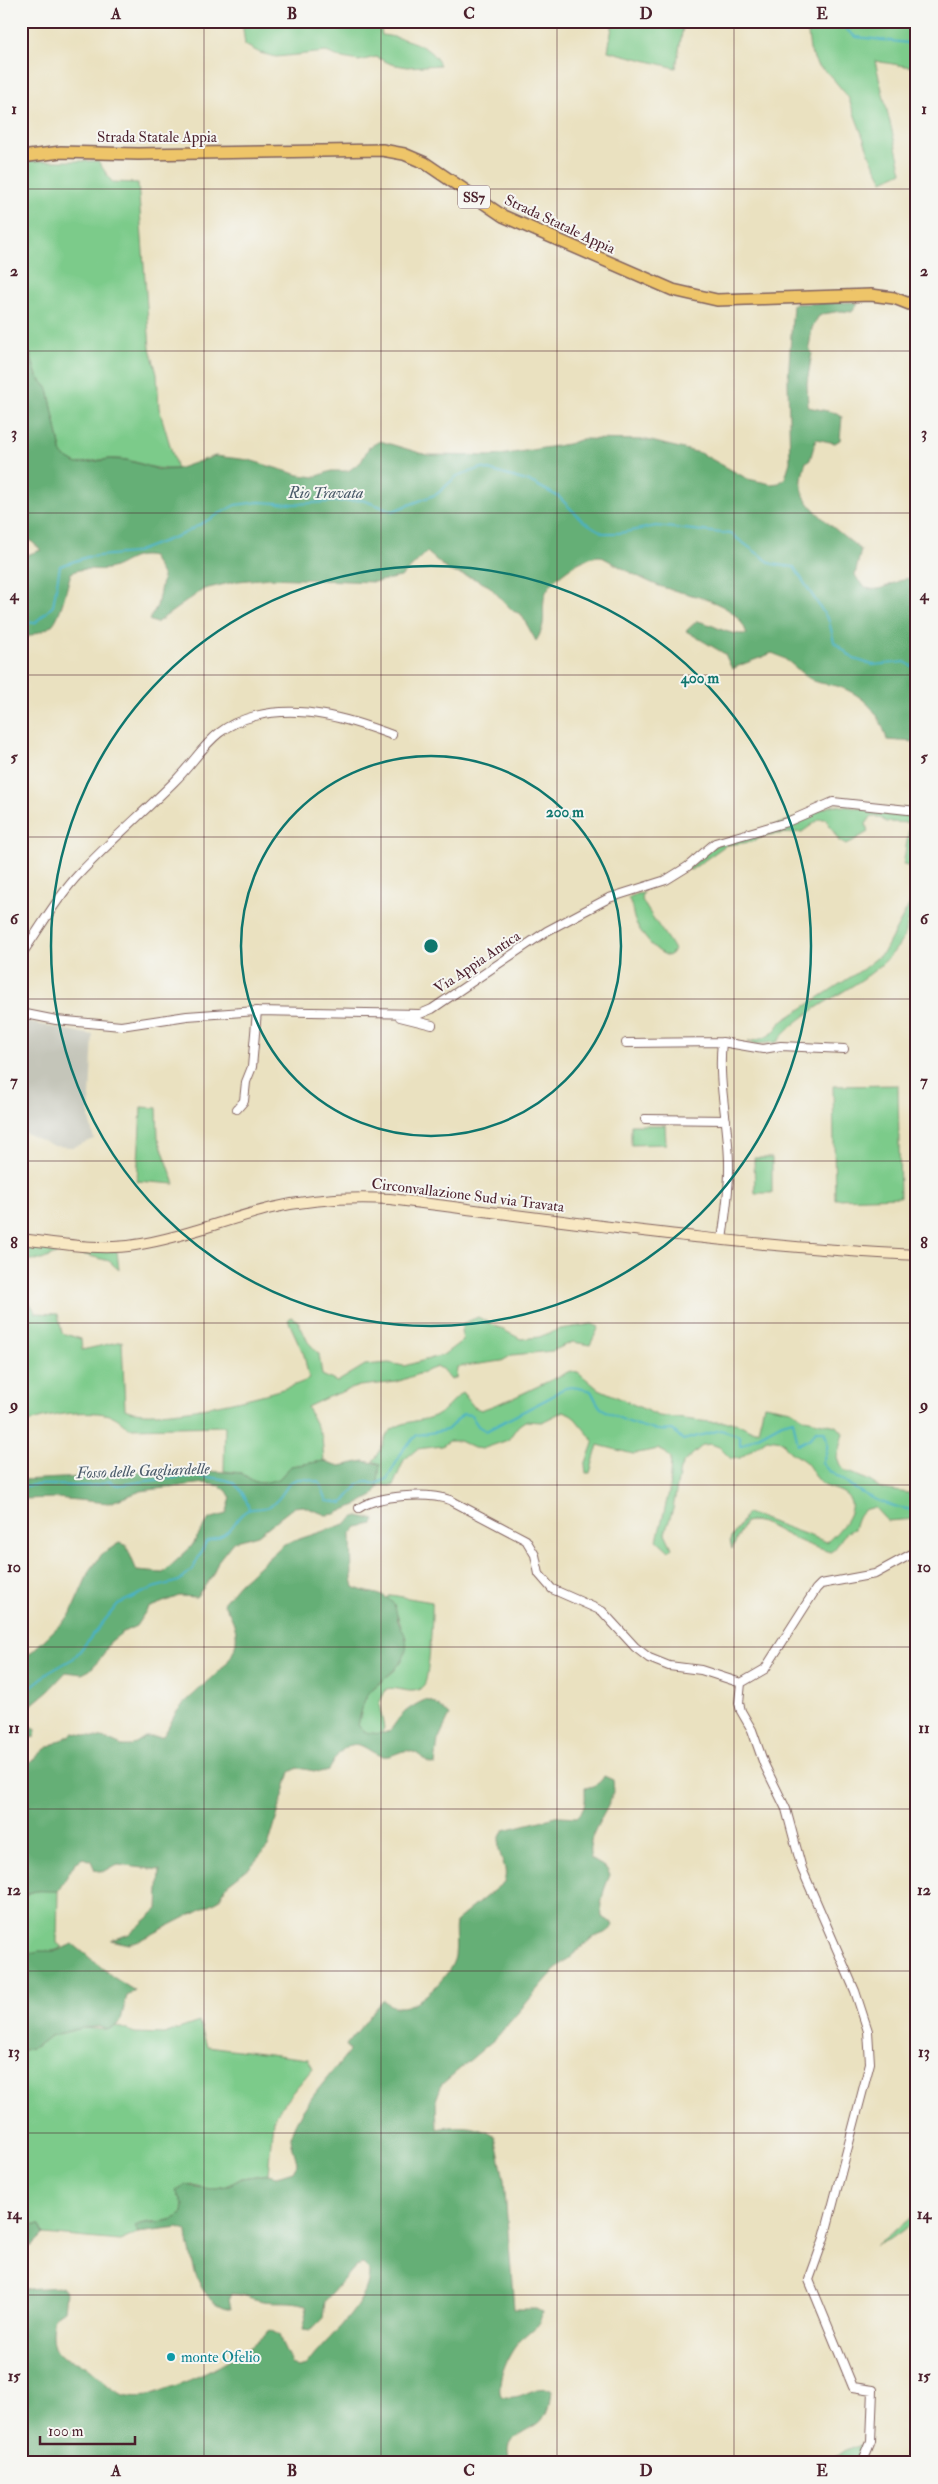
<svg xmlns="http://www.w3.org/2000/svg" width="938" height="2484" font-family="'IM FELL Double Pica',serif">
<rect width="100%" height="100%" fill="#f6f6f2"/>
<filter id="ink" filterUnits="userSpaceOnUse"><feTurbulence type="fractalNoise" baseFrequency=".02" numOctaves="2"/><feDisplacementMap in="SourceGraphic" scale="10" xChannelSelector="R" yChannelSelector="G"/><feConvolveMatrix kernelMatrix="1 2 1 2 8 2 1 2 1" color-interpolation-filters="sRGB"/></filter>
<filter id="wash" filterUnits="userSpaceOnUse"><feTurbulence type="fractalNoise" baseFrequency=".0096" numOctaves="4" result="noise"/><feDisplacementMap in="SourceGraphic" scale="20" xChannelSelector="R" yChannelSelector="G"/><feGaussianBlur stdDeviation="1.12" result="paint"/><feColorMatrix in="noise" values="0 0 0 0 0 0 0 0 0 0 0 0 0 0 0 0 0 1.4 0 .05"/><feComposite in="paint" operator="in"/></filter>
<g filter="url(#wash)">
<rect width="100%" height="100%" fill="#eae1c0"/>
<path fill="#c4c5b9" d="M21,1021L93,1035L89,1118L94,1139L73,1147L54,1146L21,1131Z"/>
<path fill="#7ccb8a" stroke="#63755a" d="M242,21H379L382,35C403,38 431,44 440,65L407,67L391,64L376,57L359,61L342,58L326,52L276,57L260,53L245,45Z
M613,21H684L676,68L608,51Z
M800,21H884L903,28H917V68L875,61L902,172L883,181L872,161L848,97L830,75L817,65L810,50L808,34Z
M30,161H98L112,182L138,183L150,348L157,374L159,408L177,469C153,470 148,465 127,460C111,457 93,461 77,464L62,455L48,389L37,376L27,345L21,339V163Z
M834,805L917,815V868L903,865L910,823L886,822L879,817H871L866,824L868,832L846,845L839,841L826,819H820L802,832L767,835L751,842L726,845L691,870L688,869L716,845Z
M917,890C917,910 915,906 908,922C906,927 907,932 904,937C876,987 811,998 777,1042L756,1044L748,1042C765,1038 772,1037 781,1022L863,969L884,952Z
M644,893L641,896C641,903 669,939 674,950L669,956C654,952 642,935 635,921C632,914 633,905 628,898L636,894Z
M898,1085L900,1197L835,1199L833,1086Z
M141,1107L157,1108L158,1137L175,1184L137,1181Z
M631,1125H665L666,1144L631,1145Z
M754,1158H772V1193H755Z
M21,1243L61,1247L60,1252L42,1260H21Z
M82,1249L117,1251L119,1270L109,1261L82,1254Z
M21,1288L36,1313L58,1314L62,1333L81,1339L82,1350L122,1341L125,1409C152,1424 280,1394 309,1379L304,1355L288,1320L291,1317L298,1321L308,1342L319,1354L322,1375L337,1382L365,1365L389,1363L404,1366L443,1355L463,1340L461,1331L464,1323L478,1317L521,1339L539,1337L560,1329L592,1324L599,1327L590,1345L573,1342L552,1351L512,1355L502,1361L457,1367L456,1378L451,1380L442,1369L437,1367L397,1382L359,1386L328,1397L307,1407L322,1437L324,1461L291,1466L279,1479L271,1482H255L241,1473L224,1471L225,1426L129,1428C124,1424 119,1419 113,1416C89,1408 44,1415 21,1425Z
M570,1371L578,1372L597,1388L659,1416L710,1422H735L750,1430H758L764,1405L791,1410L805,1419L837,1426L843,1433L837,1457L840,1465L845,1471L868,1480L882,1489L915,1494L917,1519L887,1521L875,1508C860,1508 858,1515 854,1529C838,1535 840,1548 830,1552C817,1548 805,1544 793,1538C778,1532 762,1518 745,1522L732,1549L730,1540L747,1513L827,1542C837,1533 861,1509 847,1496C840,1489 829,1489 822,1484C815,1480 813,1471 808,1465C799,1454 789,1457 783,1441L767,1439L740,1458L731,1459L719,1447L711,1444L703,1445L684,1462L680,1469L673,1509L665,1533L672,1548L669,1551L657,1540L669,1492L671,1459L666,1453L658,1449L633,1454L598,1445L590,1473H586L585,1465L594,1441L572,1415L564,1411L542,1422L525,1421L518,1426L508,1440L482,1449L474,1448L459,1441H449L442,1446L417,1449L404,1460L393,1486L382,1485L377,1488L380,1464L373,1461C382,1452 383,1438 390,1431C403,1420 422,1422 437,1415C448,1409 453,1399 463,1393L474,1407L481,1410L511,1399Z
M391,1595L432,1602C433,1613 429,1674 425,1683C425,1684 421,1688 420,1689C410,1695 397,1686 386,1689L379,1704L384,1728L380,1735L364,1732L358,1725L364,1700L369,1692L395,1670L406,1639C399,1625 398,1609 387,1598Z
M44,1889L58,1891L57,1943L62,1947C51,1955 36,1951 21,1956V1900L28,1893Z
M199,2022L207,2046L308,2059L313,2068L286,2100L273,2120L268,2174L242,2178L227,2186L210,2189L193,2185L176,2190L184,2205L183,2213C169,2226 151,2218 136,2226L138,2233L120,2241L44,2234L40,2225L21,2226V2051L37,2046L50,2036L82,2028L107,2030L116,2026L135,2033L164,2034Z
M917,2210V2220L892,2238L875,2246L908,2220Z
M863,2444L865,2447L860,2463L841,2460L834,2463H818Z"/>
<path fill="#65af76" stroke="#586750" d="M855,302L858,304L852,312L841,311L823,314L818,317L812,328L809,348L812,353L807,383L808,407L837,413L842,417L840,440L835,443L816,439L810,460L806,462C803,471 800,483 803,493C809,511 846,537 861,550L855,575C873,607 893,575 917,578L915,742L887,740C880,712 864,695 837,686C829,684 821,684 814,681C799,674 791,659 772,653C759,659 746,662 732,669L725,654L686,631L697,621C718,625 723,635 747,634C736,599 688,596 659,586C639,578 619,566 600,556C583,556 546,580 544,599C542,617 547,624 536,641L521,614L513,611L489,586L473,578L449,571L427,552L401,577L374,582L270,578L238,581L204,589L156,623L149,620L157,606L163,576L152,557C132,552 124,566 107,569C93,571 84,566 71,573C67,586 61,616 52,625C43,633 30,633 21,642V557L41,550L21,532V339L27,345L37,376L48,389L62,455L77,464L110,459L127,460L160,470L177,469L215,456L249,460L299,475L315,477L331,471H348L361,462L369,447L380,441L427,455L494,456L568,444L582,439L647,440L700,453L748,479L771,484L779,483L785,478L790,462L788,381L793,304Z
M324,1461L340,1466L364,1461L380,1464L377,1488L373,1496L358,1504L335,1514L326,1515L303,1506L294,1507L258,1535L233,1542L218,1561L212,1577L196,1597L179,1596L148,1608L136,1626L123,1632L110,1642L102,1657L90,1670L82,1674L66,1672L49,1690L23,1712L21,1721L36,1729L35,1737L21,1740V1662L70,1615L89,1572L102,1554L119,1543L126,1545L137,1571L163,1573L191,1547L209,1519L226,1514L231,1498L227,1491L220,1486L204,1483L141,1491L109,1503L56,1498L21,1499V1480L102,1476L135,1472L207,1471L241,1473L255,1482L263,1483L279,1479L291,1466Z
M359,1516L375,1520L373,1524L357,1527L351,1534L352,1579L354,1587C364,1593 377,1592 387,1598C396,1603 396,1612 398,1621C400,1627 405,1632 406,1639C411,1665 382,1677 369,1693C362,1701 361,1715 358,1725C363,1731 364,1732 371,1733C395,1736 390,1725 405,1712C411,1707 418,1703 425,1700L433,1702L450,1715L438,1740L435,1765C424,1764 423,1755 413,1752C402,1747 394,1758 383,1756C374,1755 367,1747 359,1745C344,1741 334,1760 328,1770L320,1772L298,1768L290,1772L268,1847L250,1867L227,1885L219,1900L137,1942L129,1944L111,1940L130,1934L158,1909L160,1870L118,1865L102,1872L95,1870L91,1861L83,1858L75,1863L58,1891C43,1892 31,1887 21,1900V1771L45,1749L74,1733L106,1739L122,1746H131L145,1737H162C170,1728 172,1716 180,1708C211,1673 260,1656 223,1603L239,1584L284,1544L345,1524L355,1517Z
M604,1776L613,1780C618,1808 583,1830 591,1859L606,1868L610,1875C603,1891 600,1901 602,1917L613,1923L614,1926L607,1932L592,1938L554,1971L496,2038L442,2084L436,2100L437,2129C456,2125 480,2125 495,2137L504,2179L514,2309H536L542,2312C541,2327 528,2332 519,2342C508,2354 496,2381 501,2396C523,2402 530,2385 551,2389C550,2401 549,2410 542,2420C535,2429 508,2435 509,2451C509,2455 511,2459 512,2463H21V2289L62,2287L66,2292L64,2310L54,2317C52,2327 50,2342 56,2351C64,2363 78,2360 87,2367C109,2384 115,2400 147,2396C197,2378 230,2366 270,2330L279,2335C282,2346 288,2353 291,2364L298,2368L306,2366C326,2337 370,2307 369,2270L363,2264L355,2266L325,2301L323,2318L311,2330L303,2329L307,2313L306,2305C292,2300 277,2303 263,2301C251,2299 244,2294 231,2294L229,2298L231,2309C194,2301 193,2261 186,2231L178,2228L138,2233L135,2226C151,2219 169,2226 183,2213L184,2205L176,2190L185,2185L210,2189L227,2186L242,2178L268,2174L277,2176L293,2171L297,2164C296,2155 291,2146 291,2137C293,2115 335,2070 349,2051L346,2045L383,2000C386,2002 389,2005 393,2006C414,2014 452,1975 455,1956C457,1944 454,1932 456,1921L504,1882C511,1862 489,1851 504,1830L560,1816L577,1817C587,1808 585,1800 585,1788C594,1786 600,1784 604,1776Z
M73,1944L113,1977L135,1991L127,1995L121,2020L116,2026L107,2030L99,2027L82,2028L50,2036L37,2046L21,2051V1956L39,1951H56Z
M40,2225L44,2234L32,2246L21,2249V2226Z"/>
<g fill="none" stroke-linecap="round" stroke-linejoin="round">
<path stroke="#49b2c7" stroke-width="2" d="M835,21L856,37L917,44
M21,622L35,623L53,606L60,566L87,557L133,553L183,534L235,505L259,502L295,504L362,500L393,511L437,494L457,476L482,468L533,483L559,497L583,521L603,533H620L656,526L731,534L772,564L794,567L829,621L834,642L854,659L873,665L905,662L917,669
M21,1487C47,1480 89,1492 108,1481L118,1485C151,1481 193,1472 226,1480C239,1483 246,1497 249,1509
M21,1695L48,1673L74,1658L118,1604L153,1588L179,1581L193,1569L206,1542C213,1538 222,1537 227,1532C236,1525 237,1515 248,1510C254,1507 263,1510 270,1506C292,1493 281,1469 320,1483L327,1501L343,1503L358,1485L365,1481L375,1484L387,1479L405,1447L417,1435L447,1430L463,1414L471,1415L478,1426L486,1431L551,1397C565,1384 574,1386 591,1391C594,1396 597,1404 601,1408C620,1420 651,1433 673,1430L683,1440L721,1430L740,1436V1446L782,1423L793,1420L798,1445L809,1439L816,1431H824C830,1444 827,1451 822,1463C829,1474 837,1475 846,1482C868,1500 890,1506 917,1511"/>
</g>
</g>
<g filter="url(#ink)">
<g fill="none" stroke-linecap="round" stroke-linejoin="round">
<g stroke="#82635f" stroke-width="10">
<path id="street" d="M21,955C40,929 56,898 79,874C109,842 143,813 174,782C203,753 211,727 255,716C301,704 349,719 392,735
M21,1013L56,1020L121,1026L187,1016L257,1011L420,1014L432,1009L547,931L609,898L666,880L687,867L715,843L787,822L833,802L917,811
M400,1017L432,1025
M626,1043L722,1042
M237,1109L244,1101L246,1082L252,1067L257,1011
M645,1119L726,1120
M722,1240C725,1217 729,1193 729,1170C730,1127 717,1086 722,1042L763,1049L781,1046L844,1049
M359,1508C379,1495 427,1492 450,1500L526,1540L535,1555L539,1574L552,1589L602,1611L635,1647L649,1658L669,1666L701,1670L741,1683L765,1669L816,1589L821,1584L875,1574L917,1551
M741,1683L739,1703L741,1711L752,1730L764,1764L786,1809L802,1869L855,1991L868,2031L870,2063L824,2238L809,2280L853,2387L873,2390L871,2441L862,2463"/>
</g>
<g stroke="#82635f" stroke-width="12">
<path id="secondary" d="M21,1239C58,1243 98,1251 135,1245C182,1238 226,1219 272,1208C310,1199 350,1197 390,1199C565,1221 740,1247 917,1255"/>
</g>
<g stroke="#82635f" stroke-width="14">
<path id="primary" d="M21,157L61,152L138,154L382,150L404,154L425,163L503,216L673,290L717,300L871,295L894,298L917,307"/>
</g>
<use href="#street" stroke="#fff" stroke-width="8"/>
<use href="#secondary" stroke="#f8e8c3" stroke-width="10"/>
<use href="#primary" stroke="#eec569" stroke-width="11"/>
</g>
</g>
<path fill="none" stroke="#4a1f2b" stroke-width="1" stroke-opacity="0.55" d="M204,21V2463M381,21V2463M557,21V2463M734,21V2463M21,189H917M21,351H917M21,513H917M21,675H917M21,837H917M21,999H917M21,1161H917M21,1323H917M21,1485H917M21,1647H917M21,1809H917M21,1971H917M21,2133H917M21,2295H917"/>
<g fill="none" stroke="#0f766e" stroke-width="2.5">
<circle cx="431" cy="946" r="190"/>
<circle cx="431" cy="946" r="380"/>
</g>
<circle fill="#0f9aa8" stroke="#f6f6f2" stroke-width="2" cx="171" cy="2357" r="5"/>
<g text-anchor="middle" stroke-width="4" stroke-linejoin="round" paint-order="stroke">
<rect fill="#f6f6f2" stroke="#7e6067" stroke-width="1" x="458" y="185.5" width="32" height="23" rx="4"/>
<g font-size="14" font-weight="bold" fill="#4a1f2b">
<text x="474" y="202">SS7</text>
</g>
<g font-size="15" fill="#4a1f2b" stroke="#f6f6f2">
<text x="157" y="142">Strada Statale Appia</text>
<text transform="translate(560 224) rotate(25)" y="5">Strada Statale Appia</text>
<text transform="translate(477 962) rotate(-34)" y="5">Via Appia Antica</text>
<text transform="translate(468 1195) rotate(7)" y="5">Circonvallazione Sud via Travata</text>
</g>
<g font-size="15" fill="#0d838f" stroke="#f6f6f2" text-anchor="start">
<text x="181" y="2362">monte Ofelio</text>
</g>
<g font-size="16" font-style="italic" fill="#4a5a69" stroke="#f6f6f2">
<text x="326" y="498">Rio Travata</text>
<text transform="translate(143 1470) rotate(-2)" y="6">Fosso delle Gagliardelle</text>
</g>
</g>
<circle cx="431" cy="946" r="8" fill="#0f766e" stroke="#f6f6f2" stroke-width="2.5"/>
<g font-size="15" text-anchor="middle" font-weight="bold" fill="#0f766e" stroke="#f6f6f2" stroke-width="4" stroke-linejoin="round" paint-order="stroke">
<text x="700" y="683">400 m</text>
<text x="565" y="817">200 m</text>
</g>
<rect width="938" height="2484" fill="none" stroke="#f6f6f2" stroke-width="55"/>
<path d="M40 2436v8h95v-8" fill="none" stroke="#4a1f2b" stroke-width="2.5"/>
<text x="48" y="2436" font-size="15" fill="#4a1f2b" stroke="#f6f6f2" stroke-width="4" paint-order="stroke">100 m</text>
<rect x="28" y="28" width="882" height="2428" fill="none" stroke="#4a1f2b" stroke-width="2"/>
<g font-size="16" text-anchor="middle" font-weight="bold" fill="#4a1f2b">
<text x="116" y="19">A</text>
<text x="292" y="19">B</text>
<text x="469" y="19">C</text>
<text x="646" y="19">D</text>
<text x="822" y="19">E</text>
<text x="14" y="114">1</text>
<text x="924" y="114">1</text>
<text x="14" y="276">2</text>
<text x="924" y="276">2</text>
<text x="14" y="438">3</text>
<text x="924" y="438">3</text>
<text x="14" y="600">4</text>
<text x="924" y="600">4</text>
<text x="14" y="762">5</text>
<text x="924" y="762">5</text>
<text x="14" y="924">6</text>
<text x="924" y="924">6</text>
<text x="14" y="1086">7</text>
<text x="924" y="1086">7</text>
<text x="14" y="1248">8</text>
<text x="924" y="1248">8</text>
<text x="14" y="1410">9</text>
<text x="924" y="1410">9</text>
<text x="14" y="1572">10</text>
<text x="924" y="1572">10</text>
<text x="14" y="1733">11</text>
<text x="924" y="1733">11</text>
<text x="14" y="1895">12</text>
<text x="924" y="1895">12</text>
<text x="14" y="2057">13</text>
<text x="924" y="2057">13</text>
<text x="14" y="2219">14</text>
<text x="924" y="2219">14</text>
<text x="14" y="2381">15</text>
<text x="924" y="2381">15</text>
<text x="116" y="2476">A</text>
<text x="292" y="2476">B</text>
<text x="469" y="2476">C</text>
<text x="646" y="2476">D</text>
<text x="822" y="2476">E</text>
</g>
</svg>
